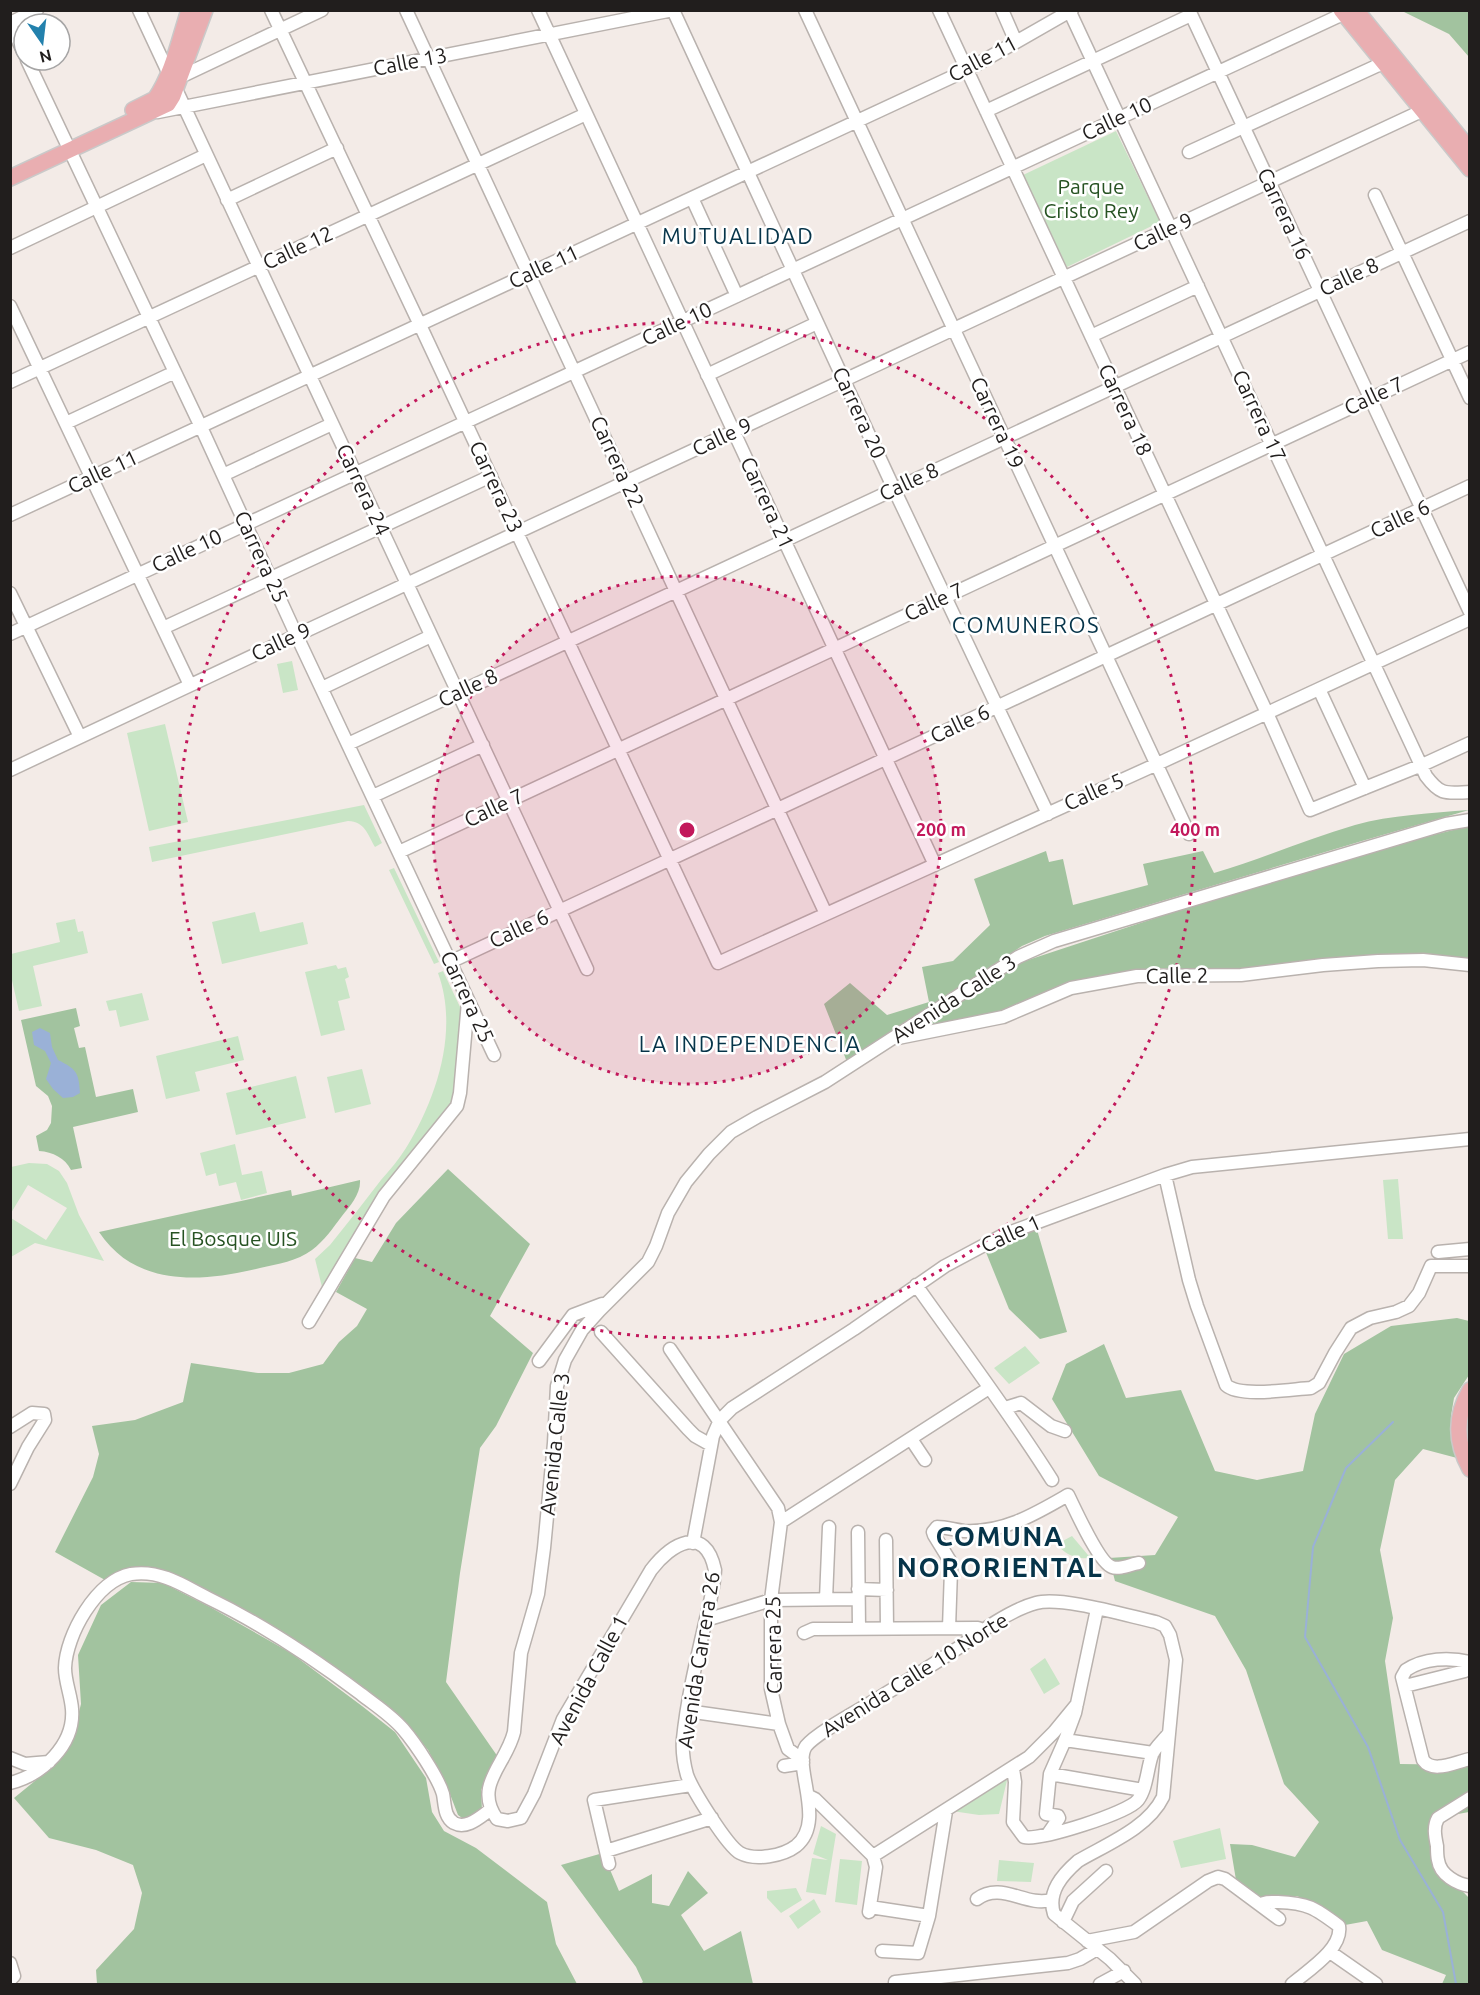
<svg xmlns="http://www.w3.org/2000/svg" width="1480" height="1995" font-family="Ubuntu,sans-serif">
<rect width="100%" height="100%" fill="#f3ebe7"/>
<path fill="#c9e5c6" d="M1116,131L1160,222L1067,267L1023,175Z
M292,661L298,690L283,693L277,664Z
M165,724L188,822L149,831L127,733Z
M364,805L382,843L375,847C367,833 365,822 348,821L152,862L149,847Z
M394,868L439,962L434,964L389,870Z
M255,912L260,932L303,922L308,944L222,964L212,922Z
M75,919L78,932L83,931L88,953L33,966L42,1006L19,1011L11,976V954L60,942L56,923Z
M336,965L338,969L346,967L349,977L345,979L350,998L338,1001L345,1030L321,1036L305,972Z
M443,971L461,1009L453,1105L323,1291L315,1259L330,1245C347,1224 364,1202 381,1180C390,1170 399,1159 406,1148C437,1098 459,1030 438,973Z
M142,993L149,1020L120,1027L116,1010L109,1011L106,1001Z
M238,1036L244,1060L195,1072L200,1091L166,1099L156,1056Z
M362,1069L371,1104L335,1113L327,1077Z
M296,1076L306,1118L236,1135L226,1093Z
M235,1144L242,1175L262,1171L267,1193L241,1200L236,1182L219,1186L216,1173L206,1176L200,1153Z
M29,1163L47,1164L59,1171L67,1183L79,1215L104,1261L35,1243L11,1257V1218L46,1240L67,1208L28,1185L11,1213V1167Z
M1398,1179L1403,1239H1388L1383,1180Z
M1025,1346L1040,1363L1009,1384L994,1368Z
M1072,1536L1088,1555L1095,1554L1098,1559C1082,1559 1067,1558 1057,1544Z
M1045,1658L1060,1684L1044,1694L1030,1669Z
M1008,1776L999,1814L979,1815L952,1811Z
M821,1826L836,1834L826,1895L806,1892L812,1858L828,1860L813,1854Z
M1220,1828L1226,1859L1181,1868L1173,1841Z
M840,1859L862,1861L857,1905L835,1902Z
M999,1860L1034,1863L1031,1882L997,1881Z
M796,1888L802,1900L781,1913L767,1898V1891Z
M814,1899L821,1912L798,1929L789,1916Z"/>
<path fill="#a2c39f" d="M1402,11H1469V57L1449,34Z
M1469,810L1362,841L1045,936L1022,946L847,1062L824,1004L850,983L887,1015L929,1002L922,967L953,961L990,925L974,879L1046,851L1049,862L1063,859L1073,905L1148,885L1143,864L1203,851L1214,873C1262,859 1307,839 1355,825C1391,815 1432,813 1469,810Z
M1469,826V958L1214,971L1159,968L1087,979L1068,984L1004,1012L911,1033L1022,962L1192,906L1417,839Z
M76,1008L80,1026L74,1028L79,1048L85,1047L96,1097L133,1089L138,1112L73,1127L82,1168L71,1170C65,1158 53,1152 39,1151L36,1136L47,1130L51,1123L52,1106L48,1096L36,1086L21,1020Z
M448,1169L530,1244L490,1316L533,1353L496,1426L480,1448L460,1573L446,1682L498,1757L481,1790L482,1810L465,1820L458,1815L448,1789L428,1750L399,1715L348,1677L270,1625L199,1586L163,1570L132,1568L105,1580L55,1552L93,1477L99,1454L92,1426L135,1420L183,1402L191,1363L258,1373H289L323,1364L339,1342L357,1326L367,1309L336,1292L355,1258L372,1262L396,1223Z
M360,1180C361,1194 350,1206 342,1216C333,1228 324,1241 312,1250C297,1261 278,1264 260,1268C203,1282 136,1288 99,1232L291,1190L292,1196Z
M1035,1223L1067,1332L1040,1339L1009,1309L983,1245Z
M1457,1318L1469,1321V1375L1454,1398L1451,1416L1452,1437L1457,1458L1423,1449L1395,1480L1380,1550L1393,1618L1385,1661L1400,1764L1469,1765V1812L1436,1818L1441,1869L1469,1898V1984H1442L1446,1975L1382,1950L1367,1921L1345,1925L1327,1910L1297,1896L1264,1899L1236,1880L1230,1844L1252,1845L1295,1857L1319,1822L1284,1784L1246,1670L1215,1616L1115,1581L1109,1558L1155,1555L1178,1517L1099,1476L1052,1399L1066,1364L1104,1344L1126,1398L1181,1390L1215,1471L1257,1480L1303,1471L1315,1414L1344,1354L1391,1326Z
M131,1582L163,1583L210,1607L291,1653L362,1706L395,1732L426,1778L432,1812L444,1831L476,1848L547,1902L556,1944L577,1984H97L96,1970L134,1929L142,1893L133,1865L96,1850L49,1838L14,1798L52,1767L74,1731L81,1704L78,1655L101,1605Z
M603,1853L619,1891L652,1874V1903L669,1906L688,1871L708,1893L681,1915L704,1951L741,1931L753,1984H640L643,1982L636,1967L561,1865Z"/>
<path fill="#9ab1d7" d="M40,1028L50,1033L52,1047L58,1060C76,1069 79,1072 80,1093L73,1097L63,1098L53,1089L46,1079L51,1063L45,1051L34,1045L32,1032Z"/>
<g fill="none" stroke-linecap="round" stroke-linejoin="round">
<path stroke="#9ab1d7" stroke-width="2" d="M1393,1422L1346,1468L1313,1547L1305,1637L1368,1747L1400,1840L1443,1912L1456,1984"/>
<g stroke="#b9b2ae" stroke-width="15">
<path id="minor" d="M139,10L587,969
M271,10L420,325L718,963L1155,765L1470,619
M406,10L826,914
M538,10L935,865
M673,10L894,489L1048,814
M805,10L1189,834
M939,10L1267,713L1310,810L1422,765L1470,743
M1002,10L1016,42
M1069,10L1426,776C1441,796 1446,793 1470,792
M1189,10L1470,612
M10,23L37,10
M10,24L24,53
M27,60L201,427L294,630L494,1055
M176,79L322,10
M986,111L1191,15
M158,112L673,10
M1189,152L1383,63
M1375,195L1470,398
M692,198L737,296
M227,200L337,148
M10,248L206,155
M10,306L190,685
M1091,336L1198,286
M707,375L817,323
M10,382L586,114
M66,423L175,372
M223,475L332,424
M10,515L967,70L1072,10
M10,593L80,737
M163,628L491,476
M10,634L1343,14
M322,688L431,636
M1319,689L1365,788
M348,744L1470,221
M10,770L297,635L1428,108
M373,796L483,745
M399,852L1470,352
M450,962L1470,486
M898,1038L1003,1017L1071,988L1137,976L1241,975L1323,965L1378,961L1423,960L1470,965
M1165,1175L1189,1280L1197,1306L1226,1385C1240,1398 1292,1389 1311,1388L1319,1383L1335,1353L1351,1328L1370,1318L1396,1312L1409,1306L1419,1293L1431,1266H1470
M1438,1252L1470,1249
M916,1285C962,1350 1010,1413 1052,1480
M309,1322L384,1196L457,1106L460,1093L468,1002
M601,1332L688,1429L695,1436L711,1445
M670,1349L778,1508L781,1522L771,1600V1689L779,1724L788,1749L803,1760
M539,1361L573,1315L602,1304
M1005,1408L1021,1403L1051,1426L1065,1431
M10,1427L32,1413L44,1414L45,1420L28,1447L10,1484
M911,1439L925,1460
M781,1522L989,1388
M858,1532L859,1629
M886,1540L887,1629
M693,1543L713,1436L720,1420L732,1408L854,1329L945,1266L1003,1235L1165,1175L1192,1167L1470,1139
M858,1589L887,1590
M826,1599L829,1527
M706,1620L771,1600L858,1599
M949,1628L951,1570L950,1561L934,1535L933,1532L937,1527C946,1527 955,1530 964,1531C1004,1533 1035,1514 1068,1495C1075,1509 1099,1563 1112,1567C1119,1570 1132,1564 1139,1563
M804,1633L813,1629L978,1628L983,1630
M1470,1662C1449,1657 1424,1658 1406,1670L1402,1677L1423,1760C1433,1774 1455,1762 1470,1759
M1405,1686L1465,1671
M687,1711L779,1724
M1065,1740L1153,1753
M10,1758L25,1764L49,1762
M784,1766L803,1763
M1013,1769L1015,1782L1013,1822L1024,1837C1040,1841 1128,1813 1138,1800C1147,1788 1147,1769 1152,1755C1155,1747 1164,1740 1169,1733
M1050,1774L1143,1790
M10,1783C42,1775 75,1745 72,1709C71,1695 65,1682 65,1668C66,1635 96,1581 131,1574C143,1572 156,1574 167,1578C181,1583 194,1591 208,1598C262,1624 313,1658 361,1694C375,1705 391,1715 403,1729C415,1743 438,1777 443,1794C445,1804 444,1817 454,1823C467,1830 481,1816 490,1810
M809,1796L815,1799L873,1856L876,1867L869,1912
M1470,1798L1438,1818C1433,1827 1435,1836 1437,1846C1437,1851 1437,1856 1438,1860C1440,1875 1457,1884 1470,1886
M1048,1834L1059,1818L1058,1816L1046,1814L1050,1774L1065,1740L1075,1713L1097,1609
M606,1851L712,1818
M873,1856L1029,1757L1054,1732L1077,1704
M609,1864L594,1800L691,1785
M977,1899C1001,1881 1026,1907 1051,1900
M1260,1905C1266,1901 1271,1902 1278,1902C1308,1903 1315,1908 1339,1926C1343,1949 1307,1971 1292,1984
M870,1907L929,1916
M1063,1922L1073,1901L1106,1871
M1087,1941L1134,1932L1208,1881L1218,1877L1225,1879L1279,1919
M882,1951L918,1953L929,1916L946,1811
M1330,1952L1376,1984
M10,1963L14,1976L10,1980
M895,1982L1068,1963L1080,1959L1097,1949
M1100,1984L1124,1971
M1135,1984L1110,1959L1054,1914C1047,1892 1062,1875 1078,1861C1107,1844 1148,1828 1163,1797L1176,1660L1170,1635L1165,1626L1156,1622C1128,1616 1061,1596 1036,1603C1010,1610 980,1632 958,1648C934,1664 910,1679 885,1694C867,1706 818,1731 806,1746C792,1766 827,1821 796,1846C783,1856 755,1861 740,1853C727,1846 692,1789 687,1775C684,1764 682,1750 683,1739C687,1699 697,1658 706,1619C710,1603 714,1587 715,1570C705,1523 671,1544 651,1570L563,1719L534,1794L521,1818L508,1821L497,1819C473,1785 506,1765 514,1732L521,1653L538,1594L544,1548L554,1443L557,1386L565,1360L582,1330L599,1311L648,1262L656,1246L668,1213L686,1182L709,1154L731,1132L757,1117L825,1082L1018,957L1054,941L1446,824L1470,820"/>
</g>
<g stroke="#cac9c9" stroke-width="18">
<path id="major" d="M1341,10L1470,169
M1356,10L1470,150
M133,110L155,99C172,76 180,37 189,10
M10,178L168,104L173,96L205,10
M1470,1390C1455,1416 1455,1442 1470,1469"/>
</g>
<use href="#minor" stroke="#fff" stroke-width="12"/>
<use href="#major" stroke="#e9aeb1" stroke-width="15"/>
</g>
<circle cx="687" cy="830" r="254" fill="#c2185b" fill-opacity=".12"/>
<g fill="none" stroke="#c2185b" stroke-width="3" stroke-dasharray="3 6">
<circle cx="687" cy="830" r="254"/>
<circle cx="687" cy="830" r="508"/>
</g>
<g text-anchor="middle" stroke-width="5" stroke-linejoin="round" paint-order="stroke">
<g font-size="21" fill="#211e1d" stroke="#fff">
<text transform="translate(983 59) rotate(-28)" y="7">Calle 11</text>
<text transform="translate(410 62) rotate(-11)" y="7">Calle 13</text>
<text transform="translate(1117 119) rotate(-25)" y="7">Calle 10</text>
<text transform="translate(1284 214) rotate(65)" y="7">Carrera 16</text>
<text transform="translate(1163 232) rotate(-25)" y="7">Calle 9</text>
<text transform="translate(298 248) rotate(-25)" y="7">Calle 12</text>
<text transform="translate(544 267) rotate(-25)" y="7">Calle 11</text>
<text transform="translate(1349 277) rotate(-25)" y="7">Calle 8</text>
<text transform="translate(677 324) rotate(-25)" y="7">Calle 10</text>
<text transform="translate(1374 396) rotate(-25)" y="7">Calle 7</text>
<text transform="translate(1125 410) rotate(65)" y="7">Carrera 18</text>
<text transform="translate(859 413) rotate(65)" y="7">Carrera 20</text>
<text transform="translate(1259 416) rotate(65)" y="7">Carrera 17</text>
<text transform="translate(997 423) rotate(65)" y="7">Carrera 19</text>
<text transform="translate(722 437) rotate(-25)" y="7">Calle 9</text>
<text transform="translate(617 462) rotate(65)" y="7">Carrera 22</text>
<text transform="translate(103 472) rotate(-25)" y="7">Calle 11</text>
<text transform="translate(909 482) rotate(-25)" y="7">Calle 8</text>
<text transform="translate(496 487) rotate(65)" y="7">Carrera 23</text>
<text transform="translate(363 490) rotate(65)" y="7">Carrera 24</text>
<text transform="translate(767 503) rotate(65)" y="7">Carrera 21</text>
<text transform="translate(1400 519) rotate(-25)" y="7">Calle 6</text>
<text transform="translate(187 551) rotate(-25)" y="7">Calle 10</text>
<text transform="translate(261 557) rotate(65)" y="7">Carrera 25</text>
<text transform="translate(934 602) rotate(-25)" y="7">Calle 7</text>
<text transform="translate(281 642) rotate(-25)" y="7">Calle 9</text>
<text transform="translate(468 688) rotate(-25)" y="7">Calle 8</text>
<text transform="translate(960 724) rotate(-25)" y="7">Calle 6</text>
<text transform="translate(1094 792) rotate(-24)" y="7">Calle 5</text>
<text transform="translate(494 808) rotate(-25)" y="7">Calle 7</text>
<text transform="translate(519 929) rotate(-25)" y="7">Calle 6</text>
<text transform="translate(1177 976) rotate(-1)" y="7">Calle 2</text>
<text transform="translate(467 997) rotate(65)" y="7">Carrera 25</text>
<text transform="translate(954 999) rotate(-33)" y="7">Avenida Calle 3</text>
<text transform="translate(1011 1234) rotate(-24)" y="7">Calle 1</text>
<text transform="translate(555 1444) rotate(-84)" y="7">Avenida Calle 3</text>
<text transform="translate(774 1645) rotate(-91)" y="7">Carrera 25</text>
<text transform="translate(699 1660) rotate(-81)" y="7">Avenida Carrera 26</text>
<text transform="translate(915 1675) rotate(-32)" y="7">Avenida Calle 10 Norte</text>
<text transform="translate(589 1680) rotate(-62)" y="7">Avenida Calle 1</text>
</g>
<g font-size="21" fill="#265222" stroke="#fff">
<text x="1091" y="194">Parque<tspan x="1091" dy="24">Cristo Rey</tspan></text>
<text x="233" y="1246">El Bosque UIS</text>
</g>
<g font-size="22" letter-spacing="1.5" fill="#063449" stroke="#fff">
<text x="738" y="244">MUTUALIDAD</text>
<text x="1026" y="633">COMUNEROS</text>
<text x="750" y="1052">LA INDEPENDENCIA</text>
</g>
<g font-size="27" font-weight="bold" letter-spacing="1.5" fill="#063449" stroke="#fff">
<text x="1000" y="1546">COMUNA<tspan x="1000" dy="31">NORORIENTAL</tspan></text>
</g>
</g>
<circle cx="687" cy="830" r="9" fill="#c2185b" stroke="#fff" stroke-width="3"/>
<g font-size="18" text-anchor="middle" font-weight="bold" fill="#c2185b" stroke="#fff" stroke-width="5" stroke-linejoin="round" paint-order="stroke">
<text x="941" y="836">200 m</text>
<text x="1195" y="836">400 m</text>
</g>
<rect width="1480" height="1995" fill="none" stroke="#211e1d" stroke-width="24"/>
<g transform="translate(42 42) rotate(166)"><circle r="28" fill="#ffffff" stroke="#a6a5a5" stroke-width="1.5"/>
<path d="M0-4.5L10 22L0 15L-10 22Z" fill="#2381ad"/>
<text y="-9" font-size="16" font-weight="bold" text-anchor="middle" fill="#211e1d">N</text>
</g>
</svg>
